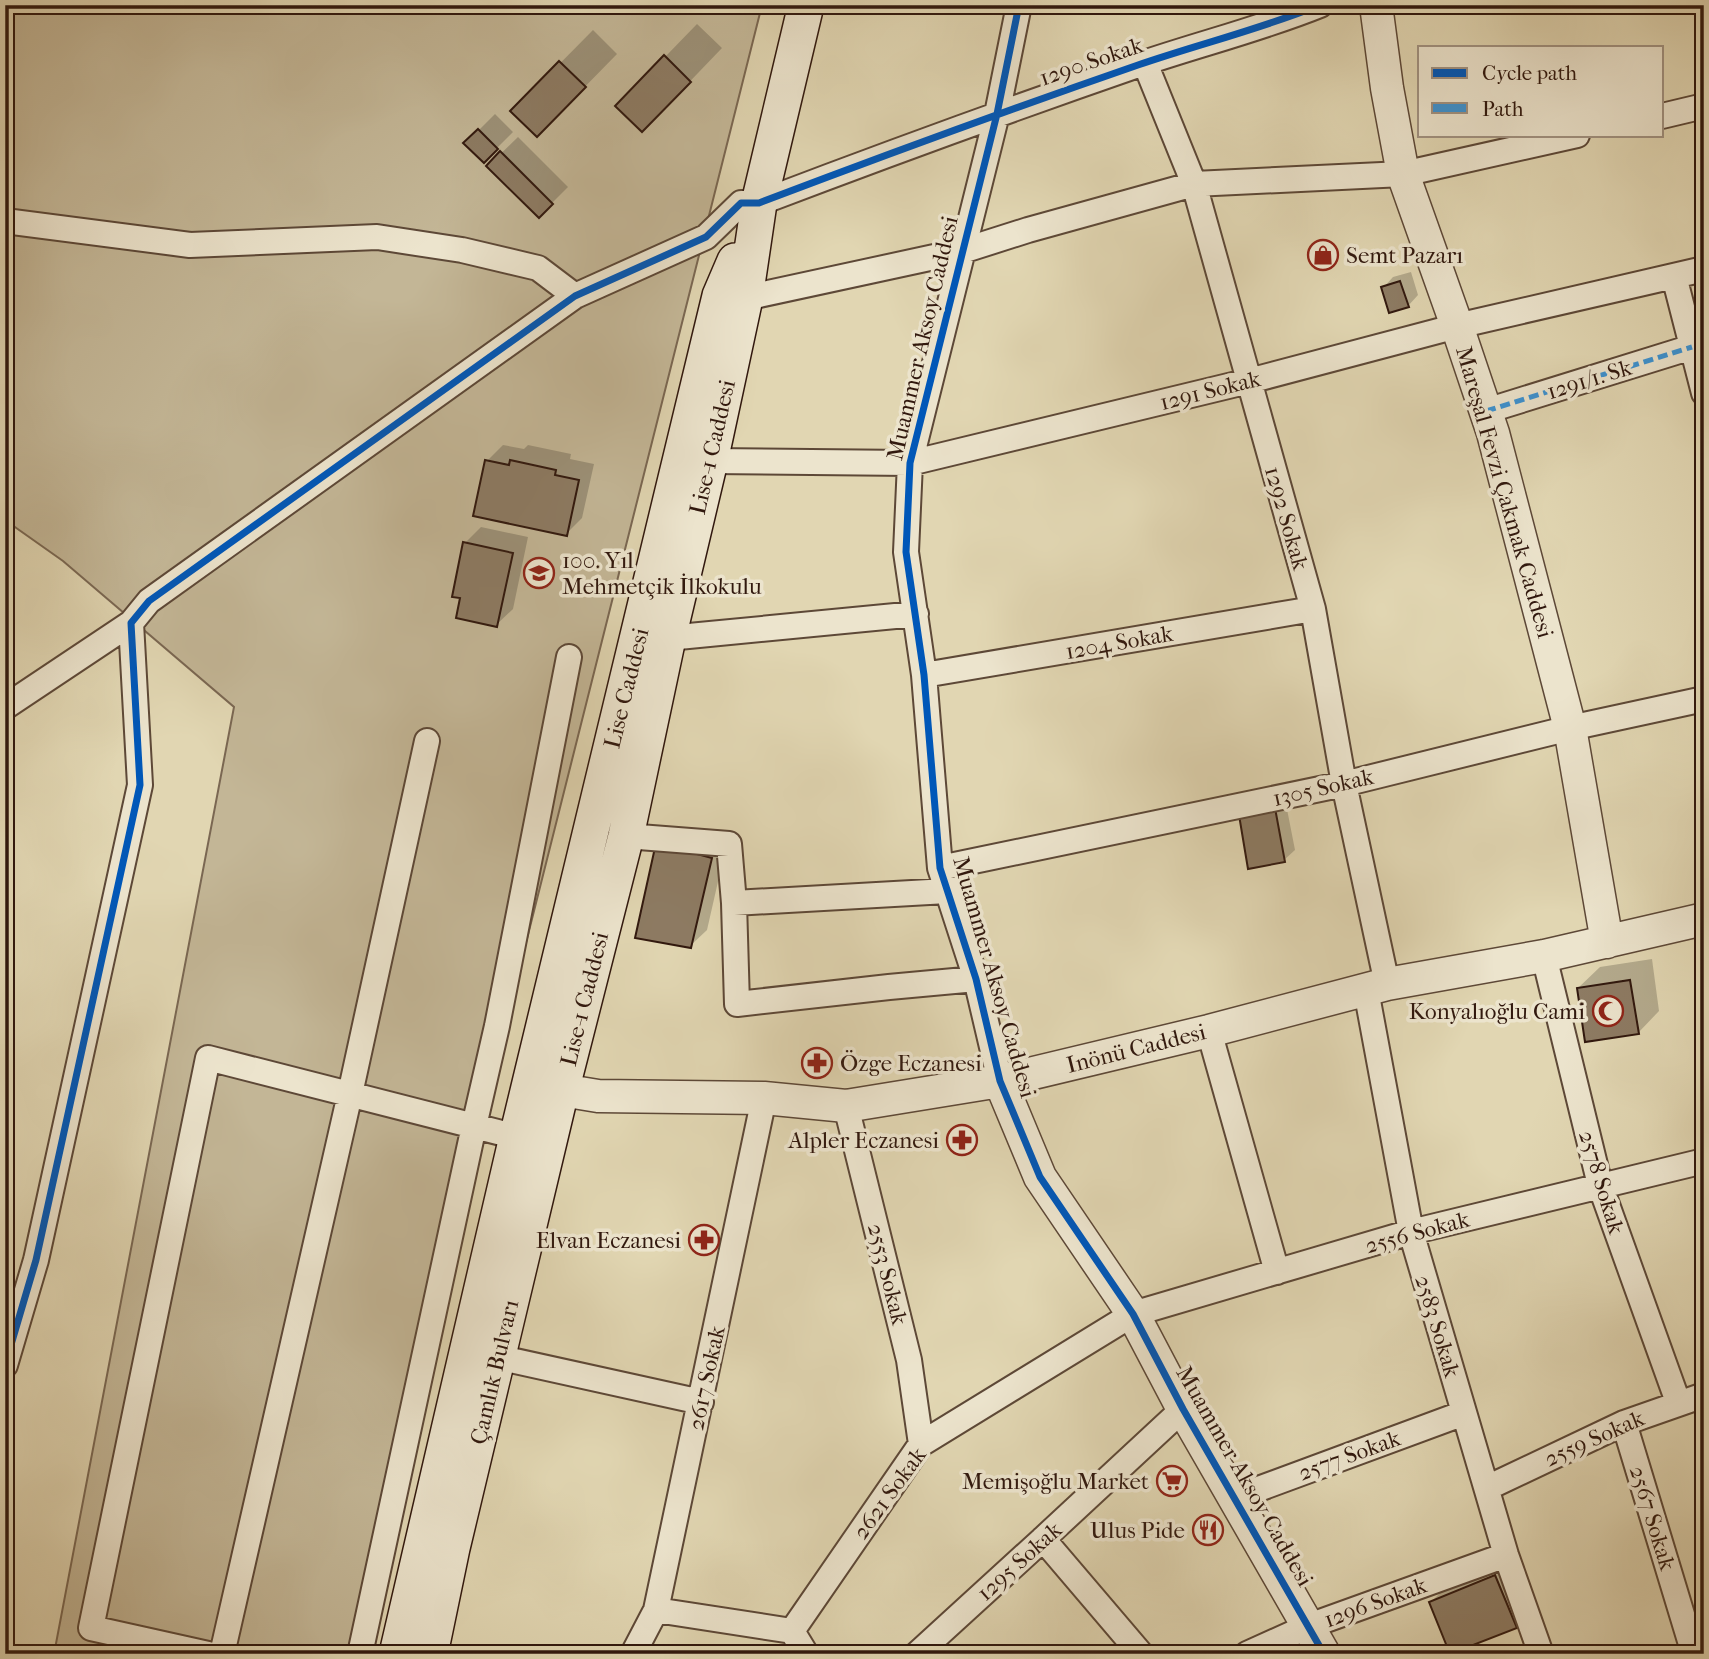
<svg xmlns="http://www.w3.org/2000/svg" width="1709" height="1659" font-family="'IM FELL French Canon',serif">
<rect width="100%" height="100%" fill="#e1d6b2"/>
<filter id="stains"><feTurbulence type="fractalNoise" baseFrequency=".00286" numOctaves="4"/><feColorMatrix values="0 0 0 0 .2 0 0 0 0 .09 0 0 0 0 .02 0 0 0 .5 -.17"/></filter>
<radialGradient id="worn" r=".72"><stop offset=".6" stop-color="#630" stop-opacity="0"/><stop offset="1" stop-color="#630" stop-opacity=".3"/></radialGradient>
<path fill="#c3b696" stroke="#7a6752" stroke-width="2" d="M5,5H762L347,1654H54L234,707L63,561L5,520Z"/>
<path fill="#0003" d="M697,24L722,48L674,98L665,57Z
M593,30L617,54L569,103L513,111Z
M495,114L513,132L484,161L466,143Z
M518,137L568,187L539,216L488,166Z
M1411,272L1418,295L1408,306L1383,288L1393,277Z
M503,445L524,449L528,445L571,454L570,459L594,464L582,518L566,534L487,461Z
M481,527L528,537L513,609L496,625L465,543Z
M1285,799L1295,850L1284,860L1251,805Z
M727,842L707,930L690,946L658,844Z
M1652,959L1659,1011L1638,1033L1578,988L1600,967Z
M1512,1560L1532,1611L1516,1627L1431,1602L1447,1586Z"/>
<path fill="#8d7b63" stroke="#31180e" stroke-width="2" d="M664,55L691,82L642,132L615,106Z
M559,61L586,87L537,137L510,111Z
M478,129L498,149L484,163L463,143Z
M500,151L553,204L539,218L486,166Z
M1400,281L1409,307L1389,313L1381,287Z
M485,460L509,465L510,460L556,470L555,475L579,480L567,536L473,516Z
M463,542L513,553L497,627L456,618L460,598L452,597Z
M1275,808L1285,862L1248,869L1239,815Z
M656,843L712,858L691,948L635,938Z
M1630,980L1639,1034L1585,1042L1577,988Z
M1495,1575L1517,1628L1450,1654L1429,1602Z"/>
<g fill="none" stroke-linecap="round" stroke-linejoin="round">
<g stroke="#5d4837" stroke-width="28">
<path id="minor" d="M1145,63L1194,184L1313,609L1344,784L1387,984
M1662,116L1704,106
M5,221L190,245L377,237L462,250L538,268L575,296
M1674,276L1704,393
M745,298L962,251L1028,230L1194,184L1403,174L1577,135
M1486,411L1692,347
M710,461L910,463L1249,381L1457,326L1704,269
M668,638L916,614
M924,675L1313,609
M5,707L131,623
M626,836L729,844L734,903L737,1004L889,987L976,979
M940,868L1344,784L1570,728L1704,699
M734,903L947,891
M1544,956L1600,1185L1678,1402
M1366,990L1411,1232L1506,1555L1541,1654
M1209,1031L1277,1272
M1000,1081L976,979L940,868L924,675L906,552L910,463L997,114L1019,5
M846,1106L909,1360L921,1444
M497,1357L701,1402
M5,1365L36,1260L140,785L131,623L149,601L575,296L706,237L741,203H759C885,155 1011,109 1138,65C1199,44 1261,29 1320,5
M1624,1423L1694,1654
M1487,1488L1624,1423L1704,1395
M1234,1498L1464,1413
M1043,1539L1141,1654
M656,1610L792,1631L921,1444L1133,1314L1411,1232L1704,1161
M792,1631L806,1654
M208,1654L91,1628L208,1058L517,1137
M222,1654L350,1094L427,741
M360,1654L474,1126L497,1026L569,657
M633,1654L656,1610L764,1098
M917,1654L1043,1539L1183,1409
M1247,1654L1309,1626L1506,1555"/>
</g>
<g stroke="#5d4837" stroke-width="35">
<path id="tertiary" d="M1376,5L1387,88L1403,174L1457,326L1493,433L1570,728L1607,942
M1000,1081L1040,1177L1133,1314L1183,1409L1324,1654
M537,1086L598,1096L764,1098L846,1106L1000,1081L1209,1031L1387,984L1544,956L1704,919"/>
</g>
<g stroke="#31180e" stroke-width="38">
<path id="secondary" d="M397,1654L517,1137L720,296L735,261
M430,1654L452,1548L561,1091L626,836L668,638L710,461L745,298L759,203L806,5"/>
</g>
<use href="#minor" stroke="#ece4cd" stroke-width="24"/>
<use href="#tertiary" stroke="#ece4cd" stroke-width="32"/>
<use href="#secondary" stroke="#ece4cd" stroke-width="35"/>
<path stroke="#3d93d2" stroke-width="5" stroke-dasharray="10 5" stroke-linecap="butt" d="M1702,385L1704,384
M1486,411L1692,347"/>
<g stroke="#ece4cd" stroke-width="11">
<path id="cycleway" d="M1019,5L997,114L910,463L906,552L924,675L940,868L976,979L1000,1081L1040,1177L1133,1314L1183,1409L1324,1654
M5,1365L36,1260L140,785L131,623L149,601L575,296L706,237L741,203H759C885,155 1011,109 1138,65C1199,44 1261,29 1320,5"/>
</g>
<use href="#cycleway" stroke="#0057b8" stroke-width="7"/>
</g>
<defs>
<g id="shop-ring" transform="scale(1.575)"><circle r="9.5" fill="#ece4cd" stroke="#8f2418" stroke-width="1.5"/><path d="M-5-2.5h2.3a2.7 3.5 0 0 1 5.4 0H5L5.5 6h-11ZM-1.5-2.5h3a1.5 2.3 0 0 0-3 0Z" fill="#8f2418"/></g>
<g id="school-ring" transform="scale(1.575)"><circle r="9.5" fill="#ece4cd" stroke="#8f2418" stroke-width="1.5"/><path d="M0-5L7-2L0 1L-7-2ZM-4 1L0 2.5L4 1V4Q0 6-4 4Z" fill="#8f2418"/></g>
<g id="mosque-ring" transform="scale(1.575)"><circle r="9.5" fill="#ece4cd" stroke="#8f2418" stroke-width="1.5"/><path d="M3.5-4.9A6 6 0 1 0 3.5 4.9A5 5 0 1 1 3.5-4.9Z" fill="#8f2418"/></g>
<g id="pharmacy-ring" transform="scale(1.575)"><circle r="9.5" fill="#ece4cd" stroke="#8f2418" stroke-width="1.5"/><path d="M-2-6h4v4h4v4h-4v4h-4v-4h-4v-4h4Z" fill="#8f2418"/></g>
<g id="supermarket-ring" transform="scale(1.575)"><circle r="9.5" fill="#ece4cd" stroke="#8f2418" stroke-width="1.5"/><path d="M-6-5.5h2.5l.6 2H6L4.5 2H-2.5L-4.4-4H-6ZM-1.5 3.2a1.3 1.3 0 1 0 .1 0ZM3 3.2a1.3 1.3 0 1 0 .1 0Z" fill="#8f2418"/></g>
<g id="restaurant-ring" transform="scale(1.575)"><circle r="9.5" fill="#ece4cd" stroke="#8f2418" stroke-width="1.5"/><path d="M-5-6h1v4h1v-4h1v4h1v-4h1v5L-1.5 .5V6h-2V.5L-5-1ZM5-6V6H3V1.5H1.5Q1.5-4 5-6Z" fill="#8f2418"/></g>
</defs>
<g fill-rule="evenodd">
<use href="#shop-ring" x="1323" y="255"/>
<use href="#school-ring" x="539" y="573"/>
<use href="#mosque-ring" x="1608" y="1011"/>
<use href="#pharmacy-ring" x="817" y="1063"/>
<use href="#pharmacy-ring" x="962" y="1140"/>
<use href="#pharmacy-ring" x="704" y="1240"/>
<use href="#supermarket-ring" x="1172" y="1481"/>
<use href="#restaurant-ring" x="1208" y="1530"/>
</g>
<g text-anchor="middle" stroke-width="7" stroke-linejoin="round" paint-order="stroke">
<g font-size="23" fill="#31180e" stroke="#ece4cd">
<text transform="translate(1091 61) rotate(-19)" y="8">1290 Sokak</text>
<text transform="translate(922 338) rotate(-77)" y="8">Muammer Aksoy Caddesi</text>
<text transform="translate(1589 379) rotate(-17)" y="8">1291/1. Sk</text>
<text transform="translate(1210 390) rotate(-14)" y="8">1291 Sokak</text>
<text transform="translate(712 447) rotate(-77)" y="8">Lise-1 Caddesi</text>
<text transform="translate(1505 492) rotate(74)" y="8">Mareşal Fevzi Çakmak Caddesi</text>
<text transform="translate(1287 518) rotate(74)" y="8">1292 Sokak</text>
<text transform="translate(1119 642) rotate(-10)" y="8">1204 Sokak</text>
<text transform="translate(626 688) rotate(-76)" y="8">Lise Caddesi</text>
<text transform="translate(1323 787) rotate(-13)" y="8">1305 Sokak</text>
<text transform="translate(995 977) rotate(74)" y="8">Muammer Aksoy Caddesi</text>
<text transform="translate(584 999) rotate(-76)" y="8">Lise-1 Caddesi</text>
<text transform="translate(1136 1048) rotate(-14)" y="8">Inönü Caddesi</text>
<text transform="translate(1602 1182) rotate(73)" y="8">2578 Sokak</text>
<text transform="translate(1417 1232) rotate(-15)" y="8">2556 Sokak</text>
<text transform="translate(888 1274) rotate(76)" y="8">2553 Sokak</text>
<text transform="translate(1438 1326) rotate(73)" y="8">2583 Sokak</text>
<text transform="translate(494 1372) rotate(-77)" y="8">Çamlık Bulvarı</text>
<text transform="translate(706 1378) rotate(-78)" y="8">2617 Sokak</text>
<text transform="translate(1594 1438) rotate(-24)" y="8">2559 Sokak</text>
<text transform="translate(1349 1455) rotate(-20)" y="8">2577 Sokak</text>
<text transform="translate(1245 1476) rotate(60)" y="8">Muammer Aksoy Caddesi</text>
<text transform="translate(889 1493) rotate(-54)" y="8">2621 Sokak</text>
<text transform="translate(1653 1518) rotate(73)" y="8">2567 Sokak</text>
<text transform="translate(1019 1561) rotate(-42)" y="8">1295 Sokak</text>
<text transform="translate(1375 1602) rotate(-20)" y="8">1296 Sokak</text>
</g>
<g font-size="23" fill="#31180e" stroke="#ece4cd" text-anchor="end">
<text x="1346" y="263" text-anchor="start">Semt Pazarı</text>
<text x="562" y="568" text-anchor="start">100. Yıl<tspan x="562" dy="26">Mehmetçik İlkokulu</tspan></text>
<text x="1585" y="1019">Konyalıoğlu Cami</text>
<text x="840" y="1071" text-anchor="start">Özge Eczanesi</text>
<text x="939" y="1148">Alpler Eczanesi</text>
<text x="681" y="1248">Elvan Eczanesi</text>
<text x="1149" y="1489">Memişoğlu Market</text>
<text x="1185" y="1538">Ulus Pide</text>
</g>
</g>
<rect width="1709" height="1659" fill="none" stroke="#e1d6b2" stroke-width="28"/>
<rect x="7" y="7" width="1695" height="1645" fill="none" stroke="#31180e" stroke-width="3.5"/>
<rect x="14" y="14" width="1681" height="1631" fill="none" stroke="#31180e" stroke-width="2"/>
<rect x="1418" y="46" width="245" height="91" fill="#ece4cd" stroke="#a19281" stroke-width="2"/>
<rect x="1432" y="68" width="35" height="10" fill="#0057b8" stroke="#a19281" stroke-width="2"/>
<text x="1482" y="80" font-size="21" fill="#31180e">Cycle path</text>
<rect x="1432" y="103" width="35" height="10" fill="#3d93d2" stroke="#a19281" stroke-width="2"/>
<text x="1482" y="116" font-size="21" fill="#31180e">Path</text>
<rect width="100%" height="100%" filter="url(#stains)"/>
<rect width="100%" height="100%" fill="url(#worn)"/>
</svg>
